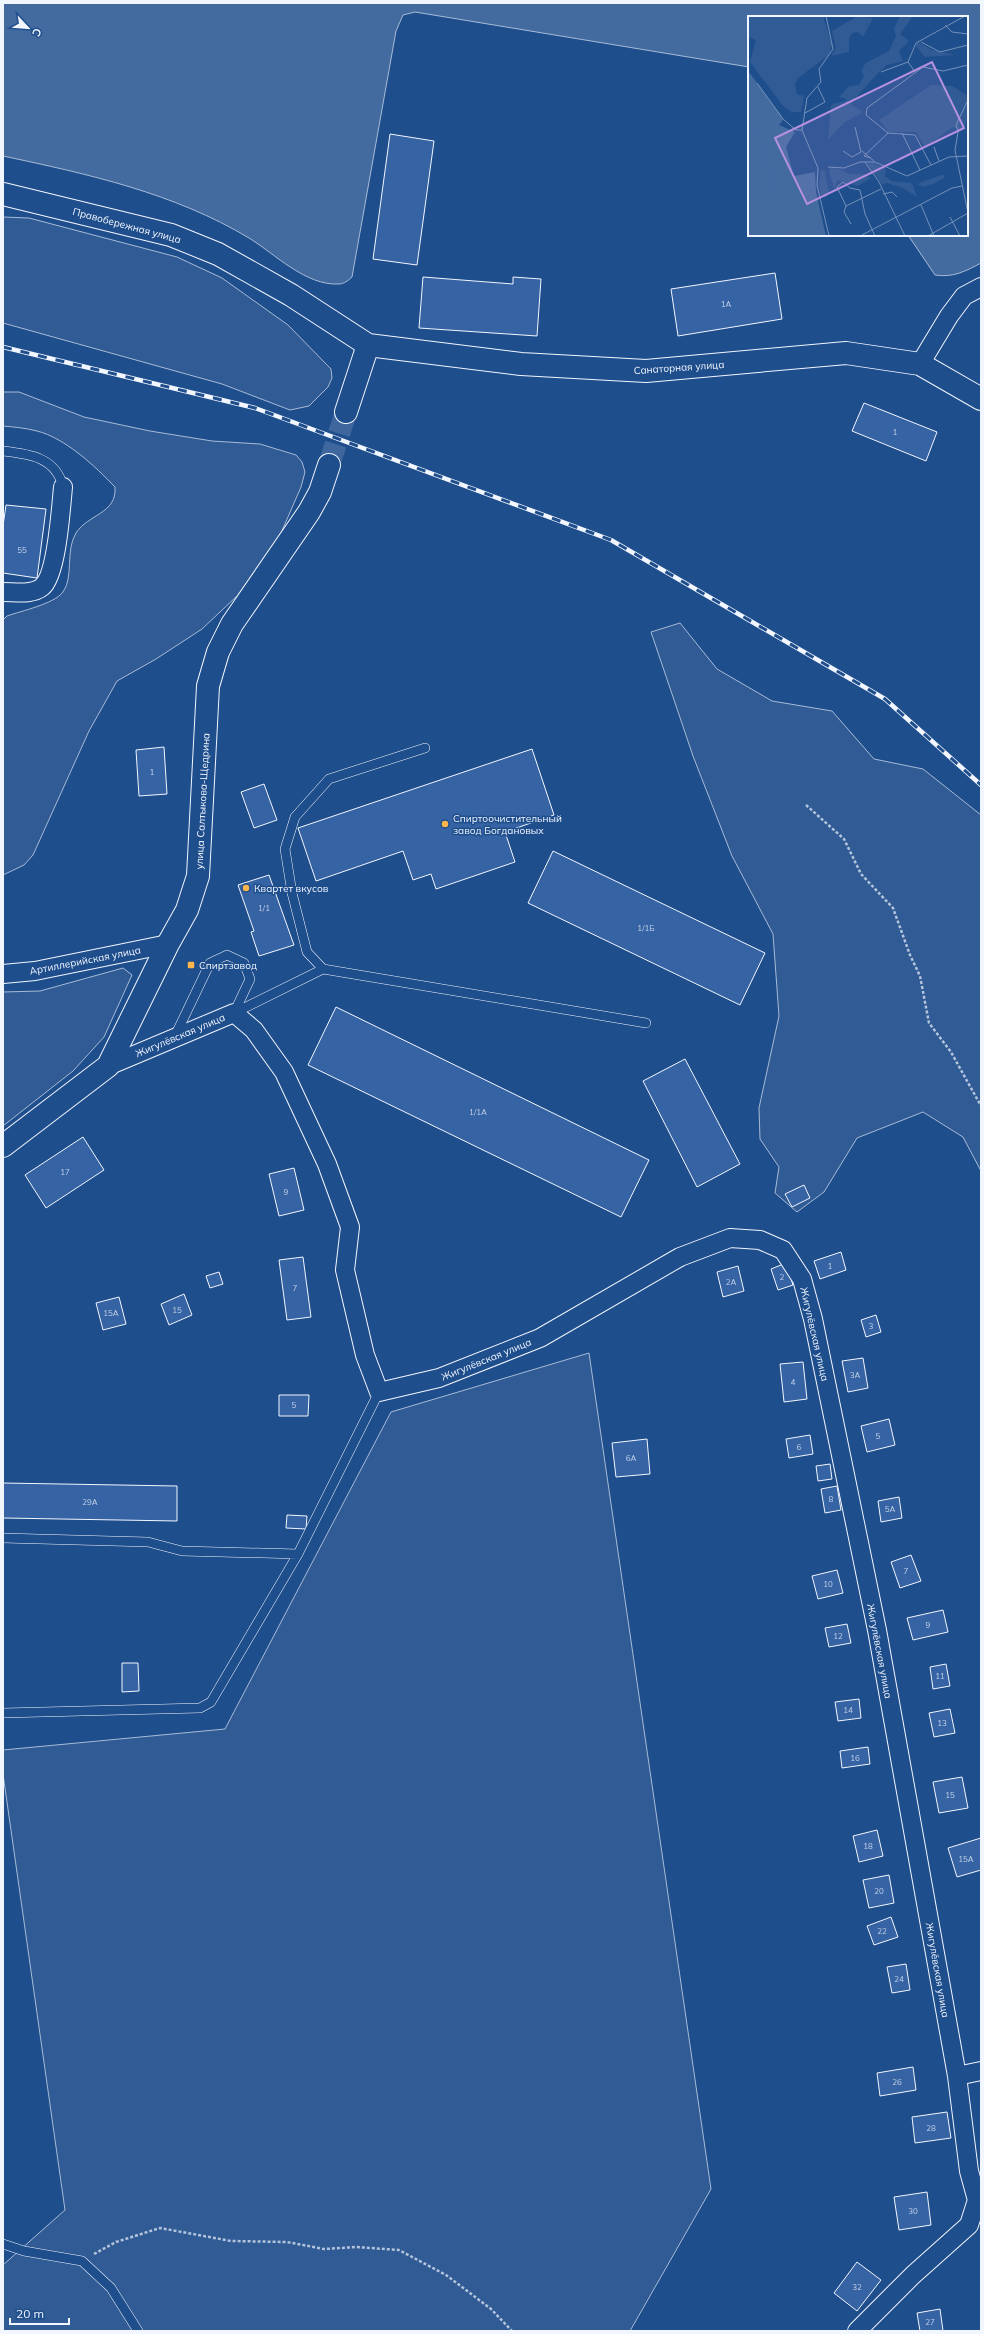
<svg xmlns="http://www.w3.org/2000/svg" width="984" height="2334" font-family="Mulish,sans-serif">
<rect width="100%" height="100%" fill="#1f4e8c"/>
<path fill="#305b95" stroke="#a8bbd7" d="M3,217L29,218L177,257L222,278L288,325L331,369L332,378L328,387L309,406L290,410L222,384L3,323Z
M3,392H19L84,417L150,431L212,441L260,444L296,455L302,462L305,472L301,487L281,533L238,595L202,629L156,659L117,681L89,731L33,855L24,865L3,875V620L7,616C21,611 54,604 63,592C74,577 65,551 76,533C88,514 117,514 115,487C95,466 65,438 37,431C26,428 14,427 3,426Z
M680,623L717,669L772,701L832,711L874,759L923,769L981,815V1171L963,1137L923,1112L857,1138L824,1192L797,1212L775,1193L779,1167L760,1139L759,1108L779,1016L773,934L732,856L693,756L651,632Z
M123,968L132,975L104,1037L73,1071L3,1126V992L40,991Z
M589,1353L711,2189L630,2331H3V2265L65,2210L3,1774V1750L225,1729L391,1412Z"/>
<path fill="#446ba0" stroke="#a8bbd7" d="M3,3H981V263C966,271 953,278 935,275L908,235H967V17H749V67L415,12L403,15L396,31L352,277C349,280 344,284 339,284C306,286 275,254 249,238C174,193 88,174 3,156Z"/>
<path fill="#3563a3" stroke="#f2f6ff" d="M390,134L434,141L417,265L373,259Z
M775,273L782,319L678,336L671,289Z
M423,277L513,284V277L541,279L537,336L419,328Z
M864,403L937,432L926,461L852,431Z
M6,505L46,509L37,578L3,573V526Z
M164,747L167,794L139,796L136,750Z
M532,749L554,815L505,832L515,862L436,889L431,874L413,880L403,851L316,881L298,828Z
M264,784L277,820L254,828L241,792Z
M553,851L765,953L740,1005L528,903Z
M269,875L294,945L259,956L251,932L254,931L238,885Z
M336,1007L649,1160L621,1217L308,1065Z
M685,1059L740,1164L697,1187L643,1081Z
M83,1137L104,1170L46,1208L25,1175Z
M294,1168L304,1210L279,1216L269,1174Z
M804,1185L810,1198L792,1207L785,1194Z
M841,1252L846,1270L820,1279L814,1261Z
M303,1257L311,1317L287,1320L279,1260Z
M786,1263L793,1285L778,1290L771,1269Z
M738,1266L744,1291L723,1297L717,1272Z
M219,1272L223,1284L210,1288L206,1276Z
M184,1294L192,1315L169,1325L161,1304Z
M119,1297L126,1324L103,1330L96,1303Z
M876,1315L881,1332L866,1337L861,1320Z
M863,1358L868,1388L848,1392L842,1361Z
M803,1362L807,1399L784,1402L780,1364Z
M279,1395H309L308,1416H279Z
M889,1419L895,1445L867,1452L861,1426Z
M810,1435L813,1454L789,1458L786,1439Z
M647,1439L650,1474L616,1477L612,1443Z
M830,1464L832,1479L818,1481L816,1466Z
M3,1483L177,1486V1521L3,1518Z
M837,1486L841,1510L825,1513L821,1489Z
M899,1497L902,1518L881,1522L878,1501Z
M287,1515L307,1516L306,1529L286,1528Z
M911,1555L921,1581L900,1588L891,1562Z
M837,1570L843,1593L818,1599L812,1576Z
M943,1610L948,1632L913,1640L907,1618Z
M847,1624L851,1643L829,1647L825,1628Z
M122,1663H138L139,1691L122,1692Z
M946,1664L950,1686L933,1689L930,1667Z
M859,1699L861,1718L838,1721L835,1702Z
M950,1709L955,1733L934,1737L929,1713Z
M868,1747L870,1764L842,1768L840,1751Z
M962,1777L968,1808L939,1813L933,1782Z
M877,1830L883,1856L859,1862L853,1836Z
M981,1838V1870L957,1877L948,1848Z
M889,1875L894,1903L869,1908L863,1880Z
M891,1917L898,1937L874,1945L867,1926Z
M906,1964L910,1990L892,1993L887,1967Z
M913,2067L916,2090L880,2096L877,2073Z
M947,2112L951,2138L915,2143L912,2117Z
M927,2192L931,2225L899,2230L894,2197Z
M857,2262L881,2280L857,2311L834,2293Z
M940,2309L943,2331H920L917,2313Z"/>
<g fill="none" stroke-linecap="round" stroke-linejoin="round">
<path stroke="#3f679d" stroke-width="22" stroke-dasharray="22 11" stroke-linecap="butt" d="M329,465L346,412"/>
<g stroke="#f2f6ff" stroke-width="10">
<path id="service" d="M3,451C29,454 56,457 63,487
M425,748L329,779L295,817L285,849L292,893L307,952L323,969L646,1023
M234,1013L323,969
M175,1036L210,963L227,955L244,963L250,979L234,1013
M3,1538L148,1542L182,1551L298,1554
M3,1713L200,1708L211,1702L298,1554L379,1392
M3,2244L24,2251L82,2261L111,2288L138,2331"/>
</g>
<g stroke="#f2f6ff" stroke-width="20">
<path id="minor" d="M920,364L949,316L964,296L981,287
M3,592C16,592 32,595 42,587C57,575 61,507 63,487
M3,974L35,971L168,944
M108,1066L234,1013L254,1030L284,1072L327,1164L350,1227L345,1270L365,1355L379,1392L439,1378L540,1338L680,1257L730,1238L760,1240L783,1250L802,1279L813,1319L877,1630L957,2076L969,2171L977,2200L969,2225L913,2275L857,2331
M957,2076L981,2071"/>
</g>
<g stroke="#f2f6ff" stroke-width="24">
<path id="tertiary" d="M346,412L368,345
M3,1146L108,1066L168,944L187,910L198,876L208,686L218,652L232,624L309,512L320,492L329,465"/>
</g>
<g stroke="#f2f6ff" stroke-width="24">
<path id="secondary" d="M3,194L171,235L218,254L291,295L368,345L521,364L646,371L846,353L920,364L981,399"/>
</g>
<path stroke="#b3c4dc" stroke-width="2.5" stroke-dasharray="3 2" stroke-linecap="butt" d="M806,805L844,839L861,874L893,908L910,955L920,976L929,1023L951,1052L981,1106
M94,2254L116,2242L160,2228L231,2241L287,2242L324,2249L356,2247L399,2250L446,2275L491,2309L512,2331"/>
<use href="#service" stroke="#1f4e8c" stroke-width="9"/>
<use href="#minor" stroke="#1f4e8c" stroke-width="18"/>
<use href="#tertiary" stroke="#1f4e8c" stroke-width="22"/>
<use href="#secondary" stroke="#1f4e8c" stroke-width="22"/>
<g stroke="#f2f6ff" stroke-width="4.5">
<path id="rail" d="M3,347L255,408L611,540L885,699L981,785"/>
</g>
<use href="#rail" stroke="#1f4e8c" stroke-width="3" stroke-dasharray="9" stroke-linecap="butt"/>
</g>
<g fill="#ffb74d" stroke="#1f4e8c" stroke-width="1.5">
<circle cx="445" cy="824" r="4"/>
<circle cx="246" cy="888" r="4"/>
<rect x="187" y="961" width="8" height="8" rx="2"/>
</g>
<g text-anchor="middle" stroke-width="3" stroke-linejoin="round" paint-order="stroke">
<g font-size="8" fill="#c3d1e8">
<text x="726" y="307">1А</text>
<text x="895" y="435">1</text>
<text x="22" y="553">55</text>
<text x="152" y="775">1</text>
<text x="264" y="911">1/1</text>
<text x="646" y="931">1/1Б</text>
<text x="478" y="1115">1/1А</text>
<text x="65" y="1175">17</text>
<text x="286" y="1195">9</text>
<text x="830" y="1269">1</text>
<text x="782" y="1280">2</text>
<text x="731" y="1285">2А</text>
<text x="295" y="1291">7</text>
<text x="177" y="1313">15</text>
<text x="111" y="1316">15А</text>
<text x="871" y="1329">3</text>
<text x="855" y="1378">3А</text>
<text x="793" y="1385">4</text>
<text x="294" y="1408">5</text>
<text x="878" y="1439">5</text>
<text x="799" y="1450">6</text>
<text x="631" y="1461">6А</text>
<text x="831" y="1502">8</text>
<text x="90" y="1505">29А</text>
<text x="890" y="1512">5А</text>
<text x="906" y="1574">7</text>
<text x="828" y="1587">10</text>
<text x="928" y="1628">9</text>
<text x="838" y="1639">12</text>
<text x="940" y="1679">11</text>
<text x="848" y="1713">14</text>
<text x="942" y="1726">13</text>
<text x="855" y="1761">16</text>
<text x="950" y="1798">15</text>
<text x="868" y="1849">18</text>
<text x="966" y="1862">15А</text>
<text x="879" y="1894">20</text>
<text x="882" y="1934">22</text>
<text x="899" y="1982">24</text>
<text x="897" y="2085">26</text>
<text x="931" y="2131">28</text>
<text x="913" y="2214">30</text>
<text x="857" y="2290">32</text>
<text x="930" y="2325">27</text>
</g>
<g font-size="10" fill="#f2f6ff" stroke="#1f4e8c">
<text transform="translate(127 225) rotate(15)" y="4">Правобережная улица</text>
<text transform="translate(679 367) rotate(-4)" y="4">Санаторная улица</text>
<text transform="translate(202 801) rotate(-87)" y="4">улица Салтыкова-Щедрина</text>
<text transform="translate(85 960) rotate(-11)" y="4">Артиллерийская улица</text>
<text transform="translate(180 1035) rotate(-23)" y="4">Жигулёвская улица</text>
<text transform="translate(815 1334) rotate(77)" y="4">Жигулёвская улица</text>
<text transform="translate(486 1359) rotate(-22)" y="4">Жигулёвская улица</text>
<text transform="translate(880 1651) rotate(79)" y="4">Жигулёвская улица</text>
<text transform="translate(938 1970) rotate(80)" y="4">Жигулёвская улица</text>
</g>
<g font-size="10" fill="#f2f6ff" stroke="#1f4e8c" text-anchor="start">
<text x="453" y="822">Спиртоочистительный<tspan x="453" dy="12">завод Богдановых</tspan></text>
<text x="254" y="892">Квартет вкусов</text>
<text x="199" y="969">Спиртзавод</text>
</g>
</g>
<g transform="translate(748 16)">
<rect width="220" height="220" fill="#1f4e8c"/>
<path d="M0,0H75L84,29L81,39L50,62L47,68L49,78L56,80L53,96H43L35,90L2,46L8,24L0,21ZM110,0L125,2L115,21L110,16L104,17L101,22V36L83,40L88,32L84,15ZM152,0H165L152,18L161,25L151,35L155,45L139,49L129,58L104,86V90L114,95V97L97,106L80,124L83,90L87,87L98,85L99,83L91,81L101,70L111,69L116,60L113,54L118,47L141,35L148,20L146,13ZM170,26L184,34L207,39L177,41L167,29ZM183,69L204,70L220,80V103L215,115L205,111L177,131L168,116H141L131,104ZM125,147L138,153L137,160L144,165L164,167L169,181L155,172L139,167L134,169L120,148ZM82,152L91,153L101,158H116L123,162L110,170L89,164L87,176L81,156ZM73,154L77,155L81,178L77,182L73,179L71,168ZM193,159H196V162L185,168L175,171L169,168Z" fill="#305b95"/>
<path d="M0,55L33,99L35,104L31,109L47,116L38,131L46,160L67,156L68,176L78,220H0Z" fill="#446ba0"/>
<path fill="none" stroke="#446ba0" stroke-width="2" d="M0,108L9,121L42,220"/>
<path fill="none" stroke="#7391ba" stroke-width="1" d="M78,0L85,33L71,53L73,66L59,82L54,114L70,152L69,169L81,220M197,9L204,16L220,18M173,26L192,36L220,29M133,56L160,46M167,56L160,46L168,27L217,0M9,67L35,103L48,114H54M57,97L77,86L70,71M140,117L167,119L183,149M154,117L172,154M186,131L191,145M95,135L104,141L113,136L107,111M114,135L126,145M123,142L116,140L140,117L118,99L119,92L175,51L195,55L220,49M117,146L131,166L157,220M80,151L96,152L112,146H127L159,160L201,141L220,140M135,178L144,176L149,181M173,189L186,220M98,190L89,171L95,166L102,172L112,174L117,198L127,220M202,201L212,220M103,208L96,196L98,190L133,173M114,219L204,172L214,170M180,220L220,197L207,134L210,116L208,109L220,84"/>
<path fill="#b691df" fill-opacity="0.15" stroke="#b691df" stroke-width="2" d="M184,46L216,112L59,188L27,122Z"/>
<rect width="220" height="220" fill="none" stroke="#f2f6ff" stroke-width="2"/>
</g>
<rect width="984" height="2334" fill="none" stroke="#f2f6ff" stroke-width="8"/>
<g transform="translate(28 28) rotate(116)" stroke="#1f4e8c" stroke-width="3" paint-order="stroke">
<path d="M0-3L7 15L0 10L-7 15Z" fill="#f2f6ff"/>
<text y="-6" font-size="11" font-weight="bold" text-anchor="middle" fill="#f2f6ff">С</text>
</g>
<path d="M10 2318v6h59v-6" fill="none" stroke="#f2f6ff" stroke-width="2"/>
<text x="16" y="2318" font-size="12" fill="#f2f6ff" stroke="#1f4e8c" stroke-width="3" paint-order="stroke">20 m</text>
</svg>
